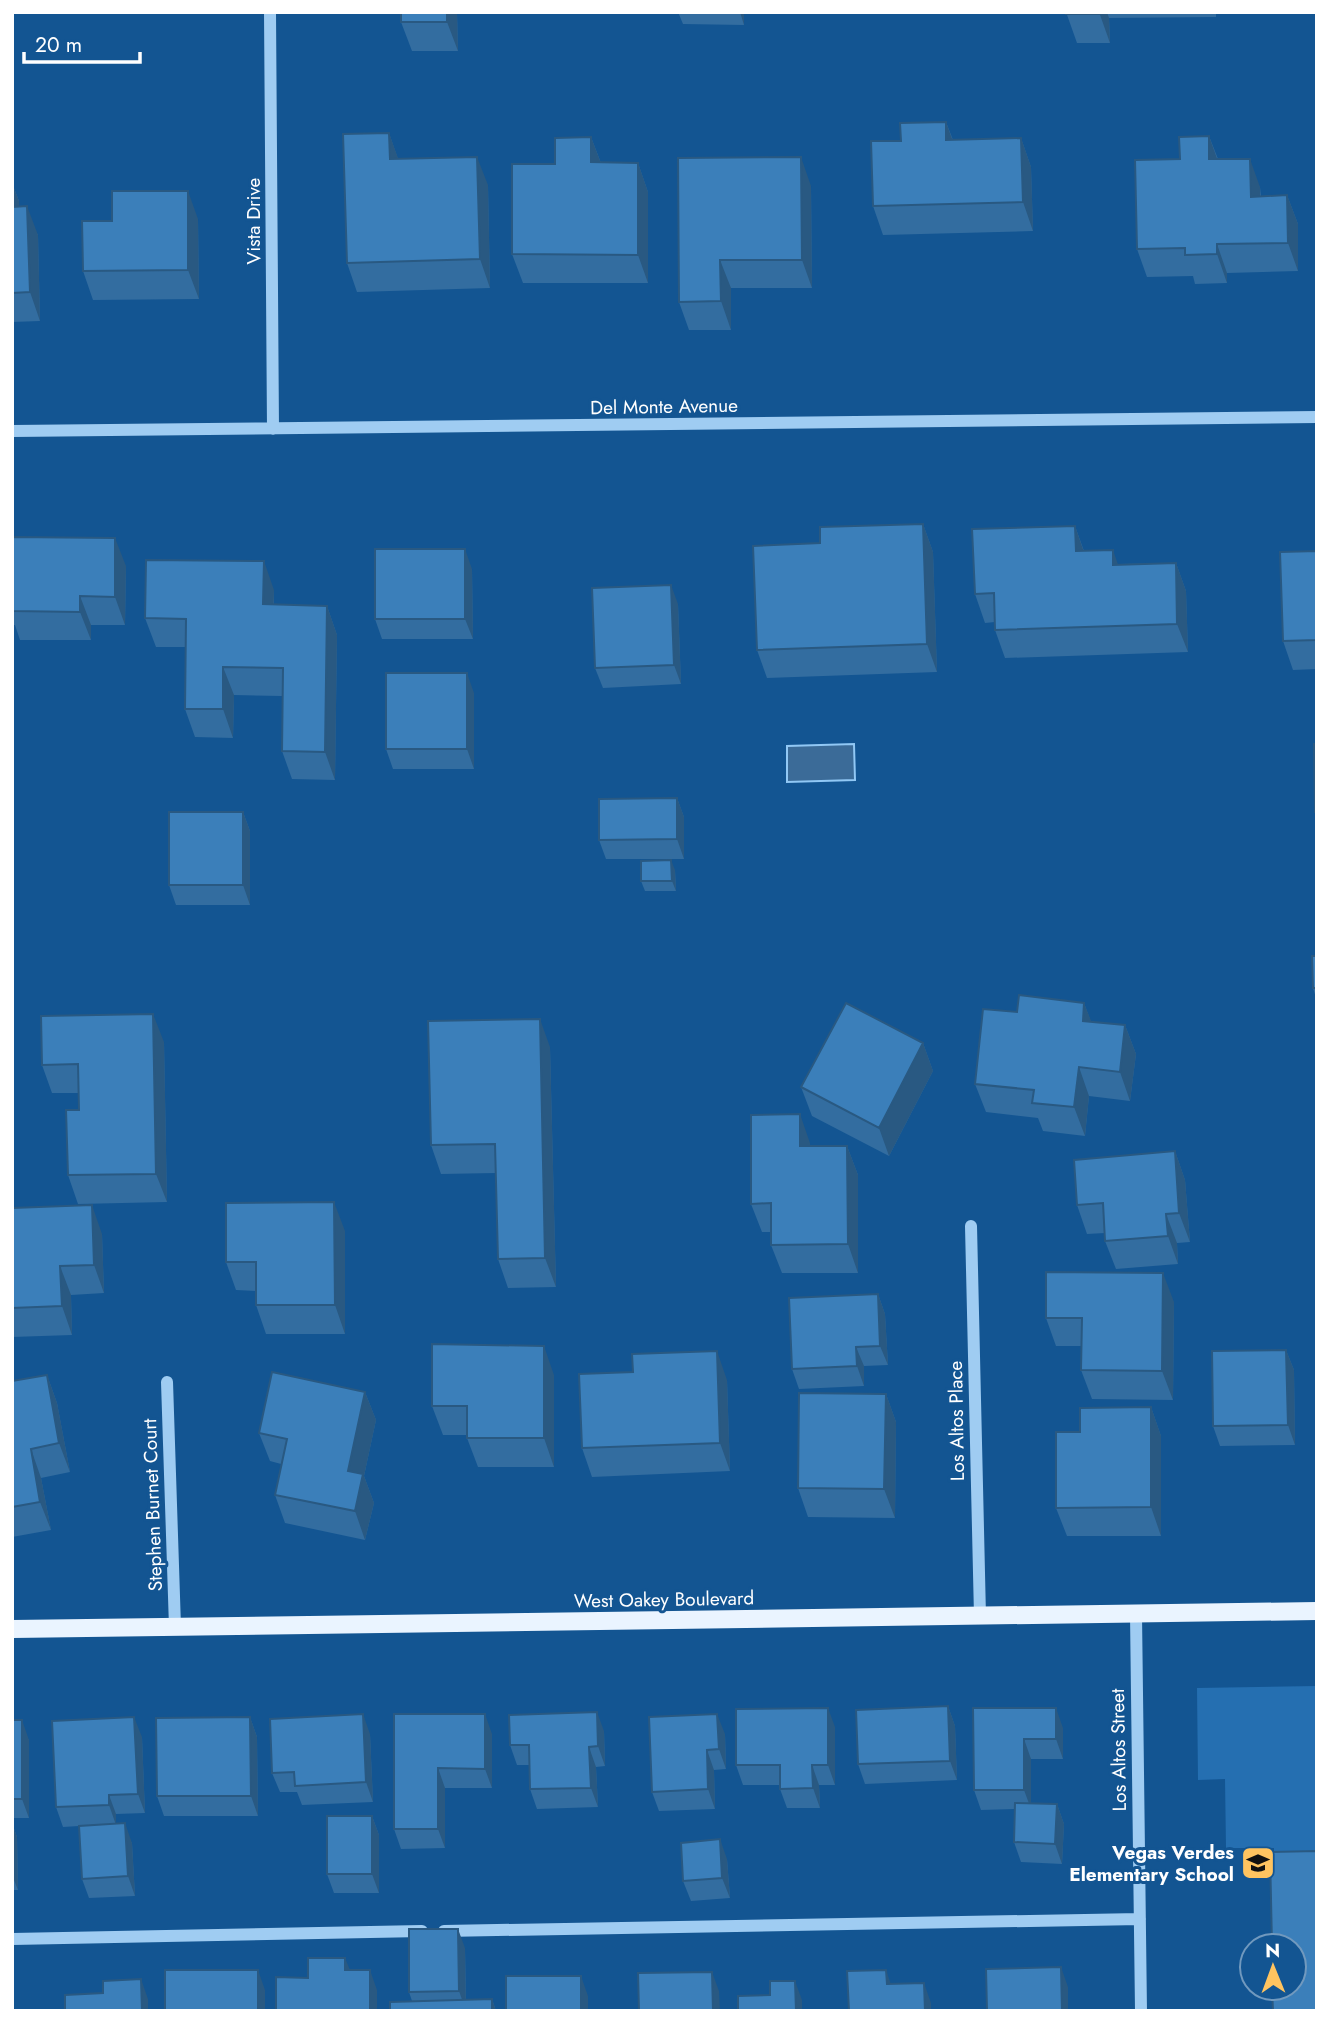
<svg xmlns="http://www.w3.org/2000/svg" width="1329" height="2023" font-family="Jost,sans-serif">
<rect width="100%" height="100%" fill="#135592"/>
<path fill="#256fb1" d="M1317,1686V2011L1294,1988V1946L1274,1889V1848H1226L1225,1779L1198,1780L1197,1688Z"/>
<path fill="#3b6b98" stroke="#91c8f5" stroke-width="2" d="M854,744L855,780L787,782V746Z"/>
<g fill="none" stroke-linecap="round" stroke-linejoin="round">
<path stroke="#9fccf2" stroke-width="12" d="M270,12L273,429
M12,431L1317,417
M971,1226L980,1616
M167,1382L175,1627
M1136,1614L1141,2011
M444,1931L1140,1919
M12,1939L422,1931"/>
<path stroke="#eaf4ff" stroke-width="18" d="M12,1629L1317,1611"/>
</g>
<path fill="#336da0" d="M457,12L458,51H412L401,22Z
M678,12H744V25L683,24Z
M1066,12H1216V17L1109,18L1110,43H1077Z
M946,122L953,140L1021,138L1031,167L1033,231L883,235L873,206L901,141Z
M389,133L398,159L488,185L490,288L357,292L347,263Z
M1209,136L1218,159L1260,187L1261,196L1287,195L1298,224V271L1227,273V283L1195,284L1193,276L1147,277L1137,249L1180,159Z
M591,137L601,163H638L648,192V283H523L512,254L555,164Z
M678,158L811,186L812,288H731V330H689L679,302Z
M12,183L19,201V206L38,235L40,321L12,322Z
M198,219L199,299L93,300L83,271Z
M923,524L933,552L937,672L767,678L757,650L820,543Z
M1075,526L1084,551L1118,564L1176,563L1186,591L1188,652L1005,658L995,630V622L985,623L975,594Z
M12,537L126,566L125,625H91V640H20L15,625H12Z
M1317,551V669L1293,670L1283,641Z
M472,569L473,639H382L375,619Z
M274,590V605L327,606L337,635L335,780L292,779L282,751V696L234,695L233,738L195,737L185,709L186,647H156L145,618Z
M678,604L681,684L603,688L595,668Z
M474,693V769H393L386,749Z
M677,798L684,817V859H606L599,840Z
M243,812L250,831V905H176L169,885Z
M675,870L676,891H645L641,881Z
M1317,956V998H1316L1313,988Z
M1084,1003L1091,1022L1125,1025L1136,1054L1130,1101L1089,1096L1085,1136L1043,1131L1038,1118L986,1112L975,1084L1017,1012Z
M164,1042L167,1202L78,1204L68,1175L79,1110V1093H52L42,1065Z
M923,1043L933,1071L889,1156L812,1116L801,1087Z
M550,1047L556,1287L508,1288L498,1259L496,1173L441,1174L431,1145Z
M810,1143V1146H847L858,1175V1273H782L771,1245V1232H762L751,1204Z
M1175,1151L1185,1180L1190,1242L1177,1243L1178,1264L1116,1269L1105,1241V1233L1087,1234L1077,1205Z
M12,1208L102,1234L104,1293L71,1295L72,1335L12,1337Z
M345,1231V1334H266L256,1305V1291L236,1290L226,1262Z
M878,1294L885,1314L888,1365L864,1366V1386L799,1389L792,1369Z
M1174,1302L1173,1400L1092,1399L1081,1370L1082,1346H1056L1046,1318Z
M1286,1350L1294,1370L1295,1445L1220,1446L1213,1426Z
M47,1375L57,1403L70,1472L41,1478L51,1530L12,1537V1381Z
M554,1375V1467H478L467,1438V1435H443L432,1406Z
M727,1380L730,1471L592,1477L582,1448Z
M365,1392L376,1420L364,1476L374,1503L365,1540L285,1523L275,1495L281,1464L270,1461L259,1433Z
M886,1394L896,1422L895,1518L808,1517L798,1488Z
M1151,1407L1161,1436V1536H1067L1056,1508L1080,1432Z
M948,1706L955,1726L957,1780L865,1784L858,1764Z
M973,1708L1063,1728V1759H1031V1804H1057L1064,1824L1062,1864L1021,1862L1014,1842L1015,1809L981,1810L974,1790Z
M394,1714L492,1734V1788H445V1848L401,1849L394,1829Z
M250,1717L257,1737L258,1816H164L157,1796Z
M12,1720L29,1740V1818H12Z
M835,1727V1785H819L820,1808H787L780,1789V1785H743L736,1765Z
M604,1731L605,1766L596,1767L598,1807L537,1809L530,1789L529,1765H517L510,1745Z
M370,1734L373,1802L302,1805L297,1792H280L272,1773Z
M725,1734L726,1769L714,1770L715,1809L659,1811L652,1792Z
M142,1737L145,1813L116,1814V1824L132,1843L135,1896L89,1898L82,1879L79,1826L63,1827L56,1807Z
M372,1816L379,1835V1893H334L327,1874Z
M12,1823L17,1837L18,1890H12Z
M727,1859L730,1898L691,1901L683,1881Z
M465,1948L466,2000L492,1999L496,2011H390L412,2001L409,1992Z"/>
<path fill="#295982" d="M447,12H457L458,51L447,22Z
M740,12H744V25Z
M1099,12H1107L1109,18L1110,43Z
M946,122L956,150L946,140Z
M389,133L399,161L390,159Z
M1209,136L1219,164L1209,159Z
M591,137L602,166L591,162Z
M1021,138L1031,167L1033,231L1023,202Z
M477,157L488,185L490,288L480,259Z
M801,157L811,186L812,288L802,260Z
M1250,159L1260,187L1261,225L1251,197Z
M638,163L648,192V283L638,255Z
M12,183L19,201L20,235L12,214Z
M188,191L198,219L199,299L188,270Z
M1287,195L1298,224V271L1288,243Z
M27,206L38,235L40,321L30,292Z
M1217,244L1227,273V283L1217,254Z
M720,260L731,288V330L721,301Z
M923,524L933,552L937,672L927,644Z
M1075,526L1085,555L1076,551Z
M115,538L126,566L125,625L115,597Z
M465,549L472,569L473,639L465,619Z
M1113,550L1123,579L1113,565Z
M264,561L274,590L273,633L263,604Z
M1176,563L1186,591L1188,652L1177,624Z
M671,585L678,604L681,684L674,665Z
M80,596L91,625V640L80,612Z
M327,606L337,635L335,780L325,752Z
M223,667L234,695L233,738L223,709Z
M467,673L474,693V769L467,749Z
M677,798L684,817V859L677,839Z
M243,812L250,831V905L243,885Z
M671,860L675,870L676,891L672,881Z
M1084,1003L1095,1031L1083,1021Z
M153,1014L164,1042L167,1202L156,1174Z
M540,1019L550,1047L556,1287L545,1258Z
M1125,1025L1136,1054L1130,1101L1120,1072Z
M923,1043L933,1071L889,1156L879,1128Z
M1079,1067L1089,1096L1085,1136L1074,1107Z
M800,1114L810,1143V1175L800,1146Z
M847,1146L858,1175V1273L848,1244Z
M1175,1151L1185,1180L1190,1242L1179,1213Z
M334,1202L345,1231V1334L335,1305Z
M92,1205L102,1234L104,1293L94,1265Z
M1166,1214L1177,1243L1178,1264L1168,1236Z
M60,1266L71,1295L72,1335L62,1306Z
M1163,1273L1174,1302L1173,1400L1162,1371Z
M878,1294L885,1314L888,1365L880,1346Z
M544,1346L554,1375V1467L544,1438Z
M856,1347L864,1366V1386L857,1366Z
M1286,1350L1294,1370L1295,1445L1288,1425Z
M717,1351L727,1380L730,1471L720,1443Z
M47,1375L57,1403L70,1472L59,1443Z
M365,1392L376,1420L364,1476L374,1503L365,1540L355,1511L348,1471Z
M886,1394L896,1422L895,1518L884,1489Z
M1151,1407L1161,1436V1536L1151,1507Z
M31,1449L41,1478L51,1530L40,1502Z
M948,1706L955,1726L957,1780L950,1761Z
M828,1708L835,1727V1785L828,1765Z
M1056,1708L1063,1728V1759L1056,1739Z
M597,1712L604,1731L605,1766L598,1746Z
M363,1714L370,1734L373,1802L366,1782Z
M485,1714L492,1734V1788L485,1769Z
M717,1714L725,1734L726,1769L719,1749Z
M134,1717L142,1737L145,1813L138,1794Z
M250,1717L257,1737L258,1816L251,1796Z
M22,1720L29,1740V1818L22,1799Z
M1024,1739L1031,1759V1809L1024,1790Z
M589,1747L596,1767L598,1807L591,1788Z
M707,1750L714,1770L715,1809L708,1789Z
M812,1765L819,1785L820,1808L813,1788Z
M438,1768L445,1788V1848L438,1829Z
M109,1795L116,1814V1825L109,1805Z
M1057,1804L1064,1824L1062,1864L1055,1844Z
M372,1816L379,1835V1893L372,1874Z
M12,1823L17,1837L18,1890L12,1875Z
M125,1823L132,1843L135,1896L128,1876Z
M720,1839L727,1859L730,1898L722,1878Z
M458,1929L465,1948L466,2011L459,1991Z
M345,1958L353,1977L345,1970Z
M1061,1967L1068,1987V2011H1062Z
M258,1970L265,1990V2011H258Z
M370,1970L377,1990V2011H370Z
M886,1970L893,1990L887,1984Z
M712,1972L719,1991L720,2011H713Z
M581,1976L588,1996V2011H581Z
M141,1979L148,1999V2011H142Z
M795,1981L802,2000V2011H796Z
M924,1983L931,2003V2011H925Z
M492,1999L496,2011H492Z"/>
<path fill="#3b7fba" stroke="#295982" stroke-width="2" d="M401,12H447V22H401Z
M1066,12H1099V14H1066Z
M946,122V140L1021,138L1023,202L873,206L871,141H901L900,123Z
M389,133L390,159L477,157L480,259L347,263L343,134Z
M1209,136V159H1250L1251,197L1287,195L1288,243L1217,244V254L1185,255V248L1137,249L1135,160L1180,159L1179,137Z
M591,137V162L638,163V255L512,254V164H555V138Z
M801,157L802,260H720L721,301L679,302L678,158Z
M112,191H188V270L83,271L82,221H112Z
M27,206L30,292L12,293V207Z
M1317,277V310H1316Z
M923,524L927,644L757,650L753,546L820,543V527Z
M1075,526L1076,551L1113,550V565L1176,563L1177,624L995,630L994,593L975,594L972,529Z
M12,537L115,538V597L80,596V612L12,611Z
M375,549H465V619H375Z
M1317,551V640L1283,641L1280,552Z
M146,560L264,561L263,604L327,606L325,752L282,751L283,668L223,667V709H185L186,619L145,618Z
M671,585L674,665L595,668L592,588Z
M386,673H467V749H386Z
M1314,744H1317V812H1315Z
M677,798V839L599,840V799Z
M169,812H243V885H169Z
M671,860L672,881H641V861Z
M1312,956H1317V988H1313Z
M1019,995L1084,1003L1083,1021L1125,1025L1120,1072L1079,1067L1074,1107L1032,1103L1034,1090L975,1084L983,1009L1017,1012Z
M846,1003L923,1043L879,1128L801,1087Z
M153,1014L156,1174L68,1175L66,1110H79L78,1064L42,1065L41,1016Z
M540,1019L545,1258L498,1259L495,1144L431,1145L428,1021Z
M800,1114V1146H847L848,1244L771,1245V1203L751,1204V1115Z
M1175,1151L1179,1213L1166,1214L1168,1236L1105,1241L1103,1203L1077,1205L1074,1160Z
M334,1202L335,1305H256V1262H226V1203Z
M92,1205L94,1265L60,1266L62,1306L12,1308V1208Z
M1046,1272L1163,1273L1162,1371L1081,1370L1082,1318H1046Z
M878,1294L880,1346L856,1347L857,1366L792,1369L789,1298Z
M432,1344L544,1346V1438H467V1406H432Z
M1286,1350L1288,1425L1213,1426L1212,1351Z
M717,1351L720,1443L582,1448L579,1374L633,1372L632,1354Z
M272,1372L365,1392L348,1471L363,1474L355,1511L275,1495L287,1439L259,1433Z
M47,1375L59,1443L31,1449L40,1502L12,1507V1381Z
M799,1393L886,1394L884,1489L798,1488Z
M1151,1407V1507L1056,1508V1432H1080V1408Z
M948,1706L950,1761L858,1764L856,1710Z
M828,1708V1765H812L813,1788L780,1789V1765H736V1709Z
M973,1708H1056V1739H1024V1790H974Z
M597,1712L598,1746L589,1747L591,1788L530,1789L529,1745H510L509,1715Z
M363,1714L366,1782L295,1786L294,1772L272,1773L270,1719Z
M394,1714H485V1769L438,1768V1829H394Z
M717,1714L719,1749L707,1750L708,1789L652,1792L649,1717Z
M134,1717L138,1794L109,1795V1805L56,1807L52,1721Z
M250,1717L251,1796H157L156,1718Z
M12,1720H22V1799H12Z
M1015,1803L1057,1804L1055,1844L1014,1842Z
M327,1816H372V1874H327Z
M125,1823L128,1876L82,1879L79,1826Z
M720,1839L722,1878L683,1881L681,1843Z
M1317,1851V2011H1273L1272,1988H1294V1946H1272L1270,1852Z
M409,1929H458L459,1991L409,1992Z
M308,1958H345V1970H370V2011H276V1977L308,1978Z
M1061,1967L1062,2011H987L986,1969Z
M165,1970H258V2011H165Z
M886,1970L887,1984L924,1983L925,2011H849L847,1971Z
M712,1972L713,2011H639L638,1973Z
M506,1976H581V2011H506Z
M141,1979L142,2011H65V1995L103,1993V1981Z
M770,1981H795L796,2011H738V1996L770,1995Z
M492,1999V2011H390V2002Z"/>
<defs>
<g id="school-square" transform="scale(1.75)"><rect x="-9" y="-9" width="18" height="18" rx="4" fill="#ffc460" stroke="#135592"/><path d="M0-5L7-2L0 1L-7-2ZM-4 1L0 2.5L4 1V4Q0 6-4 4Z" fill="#111"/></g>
</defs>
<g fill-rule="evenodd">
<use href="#school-square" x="1258" y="1863"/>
</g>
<g text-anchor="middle" stroke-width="6" stroke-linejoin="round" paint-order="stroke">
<g font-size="19" fill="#fff" stroke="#135592">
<text transform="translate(253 221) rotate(-90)" y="7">Vista Drive</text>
<text transform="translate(664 406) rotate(-1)" y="7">Del Monte Avenue</text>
<text transform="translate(956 1421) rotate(-91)" y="7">Los Altos Place</text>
<text transform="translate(152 1505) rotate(-92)" y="7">Stephen Burnet Court</text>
<text transform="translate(664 1599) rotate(-1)" y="7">West Oakey Boulevard</text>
<text transform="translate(1118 1750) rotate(-91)" y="7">Los Altos Street</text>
</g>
<g font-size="19" font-weight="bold" fill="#fff" stroke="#135592" text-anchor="end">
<text x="1234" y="1859">Vegas Verdes<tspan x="1234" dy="22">Elementary School</tspan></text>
</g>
</g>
<rect width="1329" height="2023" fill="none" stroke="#ffffff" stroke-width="28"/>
<g transform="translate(1273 1967) rotate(359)"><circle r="33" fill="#135592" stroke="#7199be" stroke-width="2"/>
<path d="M0-5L12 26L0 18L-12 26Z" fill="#ffc460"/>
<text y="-10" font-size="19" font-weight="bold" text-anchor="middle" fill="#ffffff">N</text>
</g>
<path d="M24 52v10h116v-10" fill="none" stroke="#ffffff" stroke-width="3.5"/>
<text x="35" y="52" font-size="21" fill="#ffffff" stroke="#135592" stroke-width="5" paint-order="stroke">20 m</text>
</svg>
